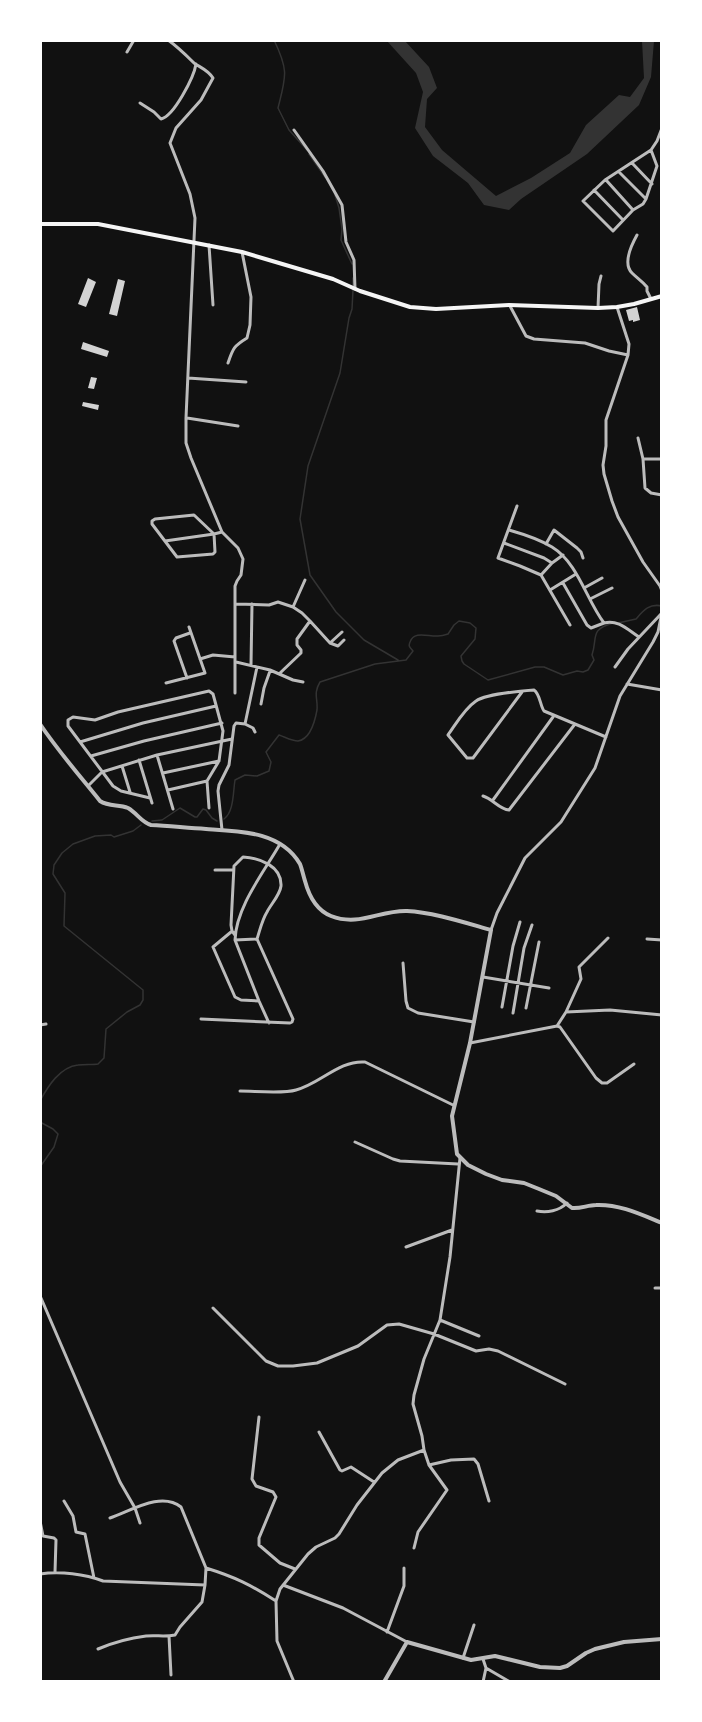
<svg xmlns="http://www.w3.org/2000/svg" width="702" height="1722" font-family="Figtree,sans-serif">
<rect width="100%" height="100%" fill="#111"/>
<path fill="#333" d="M387,41H405L429,67L437,88L427,99L425,127L442,150L496,196L531,178L570,153L586,125L619,95L630,97L644,78L642,41H654L651,77L639,105L587,154L521,199L509,210L484,205L468,183L433,156L415,128L423,92L416,73Z"/>
<g fill="none" stroke-linecap="round" stroke-linejoin="round">
<path stroke="#333" stroke-width="1.5" d="M274,40C289,71 286,76 278,108L289,130L307,150
M309,154L325,177
M335,195L339,208L342,229L341,240L352,264
M353,286V278
M353,290L352,309L349,318L340,373L308,466L300,519L310,575L336,612L364,640L398,660
M618,623L636,619C643,611 649,603 662,606
M224,819C234,812 233,792 235,780L245,775L257,776L269,771L271,762L266,752L279,735C285,737 292,741 298,741C311,739 315,721 317,710C318,698 313,694 320,682L375,664L406,660L413,651C410,647 408,647 410,642C414,630 429,637 438,636C441,636 445,635 448,634L454,625L459,621L470,623L476,628L475,639L461,656L462,661L464,664L488,680L535,667H544L563,675L577,671L583,672L588,670L594,660L592,655C598,637 589,630 613,623
M152,821L162,820L180,808L195,817H197L203,809L206,810L212,818L217,821
M40,1101C48,1086 60,1067 78,1065C85,1064 92,1065 98,1064L104,1058L106,1029L127,1012L140,1005L143,1000V990L64,926L65,893L53,874L54,865L62,853L73,844L95,836L111,835L114,837L133,831L141,825
M40,1122L53,1129L58,1134L54,1147L40,1167"/>
</g>
<path fill="#d3d3d3" d="M88,278L96,282L86,307L78,304Z
M118,279L125,281L117,316L109,314Z
M637,307L640,320L633,322V320L629,321L626,310Z
M83,342L109,351L107,357L81,349Z
M91,377L97,378L94,389L88,388Z
M83,402L99,405L98,410L82,406Z"/>
<g fill="none" stroke-linecap="round" stroke-linejoin="round">
<path stroke="#bcbcbc" stroke-width="3" d="M168,40C178,47 186,55 194,63C201,68 208,70 213,78L201,100L176,128L170,143L190,194L195,218L186,418V443L191,458L222,532L238,548L243,559L241,575L237,581L235,586V693
M127,52L134,40
M140,103L154,112L161,119C174,116 194,77 196,64
M294,130L323,171L342,205L346,242L354,260L355,289
M651,150L605,180L583,201L613,231L633,210L643,204L646,199L657,166L651,150L657,141L662,128
M632,163L652,184
M619,172L646,199
M606,180L633,210
M594,190L623,220
M637,235C632,244 622,263 632,273C637,278 642,281 647,287V291L651,299
M209,245L213,305
M510,306L526,336L534,339L585,343L609,351L628,355
M617,307L629,344L628,355L606,420V446L603,465L604,474L612,501L618,517L643,562L660,586L662,591
M598,308L599,284L601,276
M228,363C233,348 234,346 247,338L250,325L251,297L242,252
M188,378L246,382
M187,418L238,426
M638,438L643,459H662
M643,459L645,488L651,493L662,495
M517,506L498,558L520,566L541,575L570,625
M194,515L214,534L215,552L213,554L177,557L152,524V521L155,519Z
M509,530C523,534 539,539 552,547C578,563 586,599 604,623C618,619 628,630 639,637
M165,541L214,534L222,532
M504,543L544,558L552,563
M546,544L554,530L577,548L581,552L583,558
M541,575L552,563L563,555
M563,583L587,625L591,628L604,623
M584,588L602,578
M550,590L576,574
M590,599L612,588
M235,604L269,605L278,602L293,607L305,580
M310,621L330,643L342,632
M330,643L338,646L344,640
M200,659L213,655L235,657
M236,662L270,670L293,680L303,682
M251,665L252,604
M615,667L628,649L661,614
M279,674L301,653V650L297,645V639L310,621L302,613L293,607
M187,678L174,641L176,638L190,633
M166,683L205,673L189,627
M627,684L662,690
M522,692L473,758H467L448,735C456,724 464,709 476,701C486,694 521,691 534,690C540,694 540,705 544,711L606,737
M261,704L264,688L270,671
M245,724L253,728L255,732
M80,742L143,723L216,706
M157,755L173,809
M91,756L144,741L222,723
M139,760L152,803
M122,766L130,792
M163,773L219,761
M88,786L102,772L157,755L232,739
M168,790L207,781
M483,796C493,799 499,809 509,810L575,724
M150,798L121,791L113,786L68,726V720L73,717L95,720L118,712L209,691L213,694L223,731L219,761L207,781L209,808
M493,800L553,717
M222,830L218,791L219,785L229,765L234,726L236,723L245,724L257,667
M215,870H233
M491,930L497,913L525,858L561,822L595,768L620,696L653,642L658,632L662,612
M231,932L213,947L235,997L241,1000L259,1001
M647,939L662,940
M235,940L257,939C260,930 262,920 267,912C271,904 280,895 281,886C282,866 260,858 243,857L234,866L231,925L232,931L235,935
M403,963L406,1001L408,1008L418,1013L474,1022
M483,977L549,988
M502,1007L513,946L520,922
M526,1008L539,942
M566,1012L581,979L579,967L608,938
M513,1013L524,948L532,925
M201,1019L290,1023L292,1022L293,1019L257,939
M269,1023L259,1001L235,940C236,907 264,872 280,844
M40,1025L46,1024
M557,1026L560,1027L596,1078L602,1083H607L634,1064
M470,1043L557,1026L566,1012L610,1010L662,1015
M240,1091C255,1091 283,1094 296,1090C320,1084 339,1060 365,1062L453,1105
M355,1142L393,1159L400,1161L458,1164
M537,1211C547,1213 559,1211 567,1203
M406,1247L452,1230
M655,1288H662
M41,1298L120,1482L135,1508L140,1523
M213,1308L266,1361L278,1366H293L317,1363L358,1346L387,1325L399,1324L434,1334L476,1351L489,1349L498,1351L565,1384
M440,1320L479,1336
M259,1417L252,1479L256,1486L273,1492L276,1497L259,1538V1545L280,1563L295,1569
M319,1432L340,1470L342,1471L351,1467L374,1482
M424,1450L429,1465L451,1460L474,1459L478,1464L489,1501
M64,1501L73,1516L76,1532L85,1534L94,1578
M40,1521L43,1536L54,1538L56,1540L55,1572
M414,1548L418,1532L447,1490L429,1465
M206,1568C235,1577 251,1585 276,1601
M40,1574C60,1571 85,1574 103,1581L205,1585
M283,1585L343,1608L407,1642
M387,1632L404,1586V1568
M169,1636L171,1675
M98,1649C112,1643 130,1638 146,1636C156,1635 165,1637 175,1635L180,1627L202,1602L205,1585L206,1568L181,1507C161,1491 131,1511 110,1518
M463,1658L474,1625
M483,1659L486,1668L483,1682
M486,1668L510,1682
M294,1682L277,1641L276,1601L280,1589L308,1554L316,1547L335,1538L339,1534L357,1505L382,1473L398,1460L424,1450L422,1436L413,1404L414,1395L424,1359L440,1320L450,1257L460,1158"/>
<path stroke="#bcbcbc" stroke-width="4" d="M40,724C58,751 80,776 100,801C109,807 119,804 128,808C137,813 141,822 151,825C170,826 188,828 206,829C239,831 281,831 300,864C302,869 303,875 305,881C309,896 316,910 331,916C359,927 380,910 407,911C432,912 466,923 491,930L470,1043L452,1116L457,1154L468,1165L486,1174L502,1180L524,1183L539,1189L556,1196L572,1208C580,1209 588,1205 596,1205C619,1204 640,1214 662,1223
M384,1682L407,1642L471,1660L495,1656L540,1667L560,1668L567,1666L586,1653L595,1649L624,1642L662,1639"/>
<path stroke="#f5f5f5" stroke-width="4" d="M40,224H98L242,252L333,279L360,291L410,307L436,309L509,305L598,308L617,307L634,304L662,296"/>
</g>
<rect width="702" height="1722" fill="none" stroke="#ffffff" stroke-width="84"/>
</svg>
